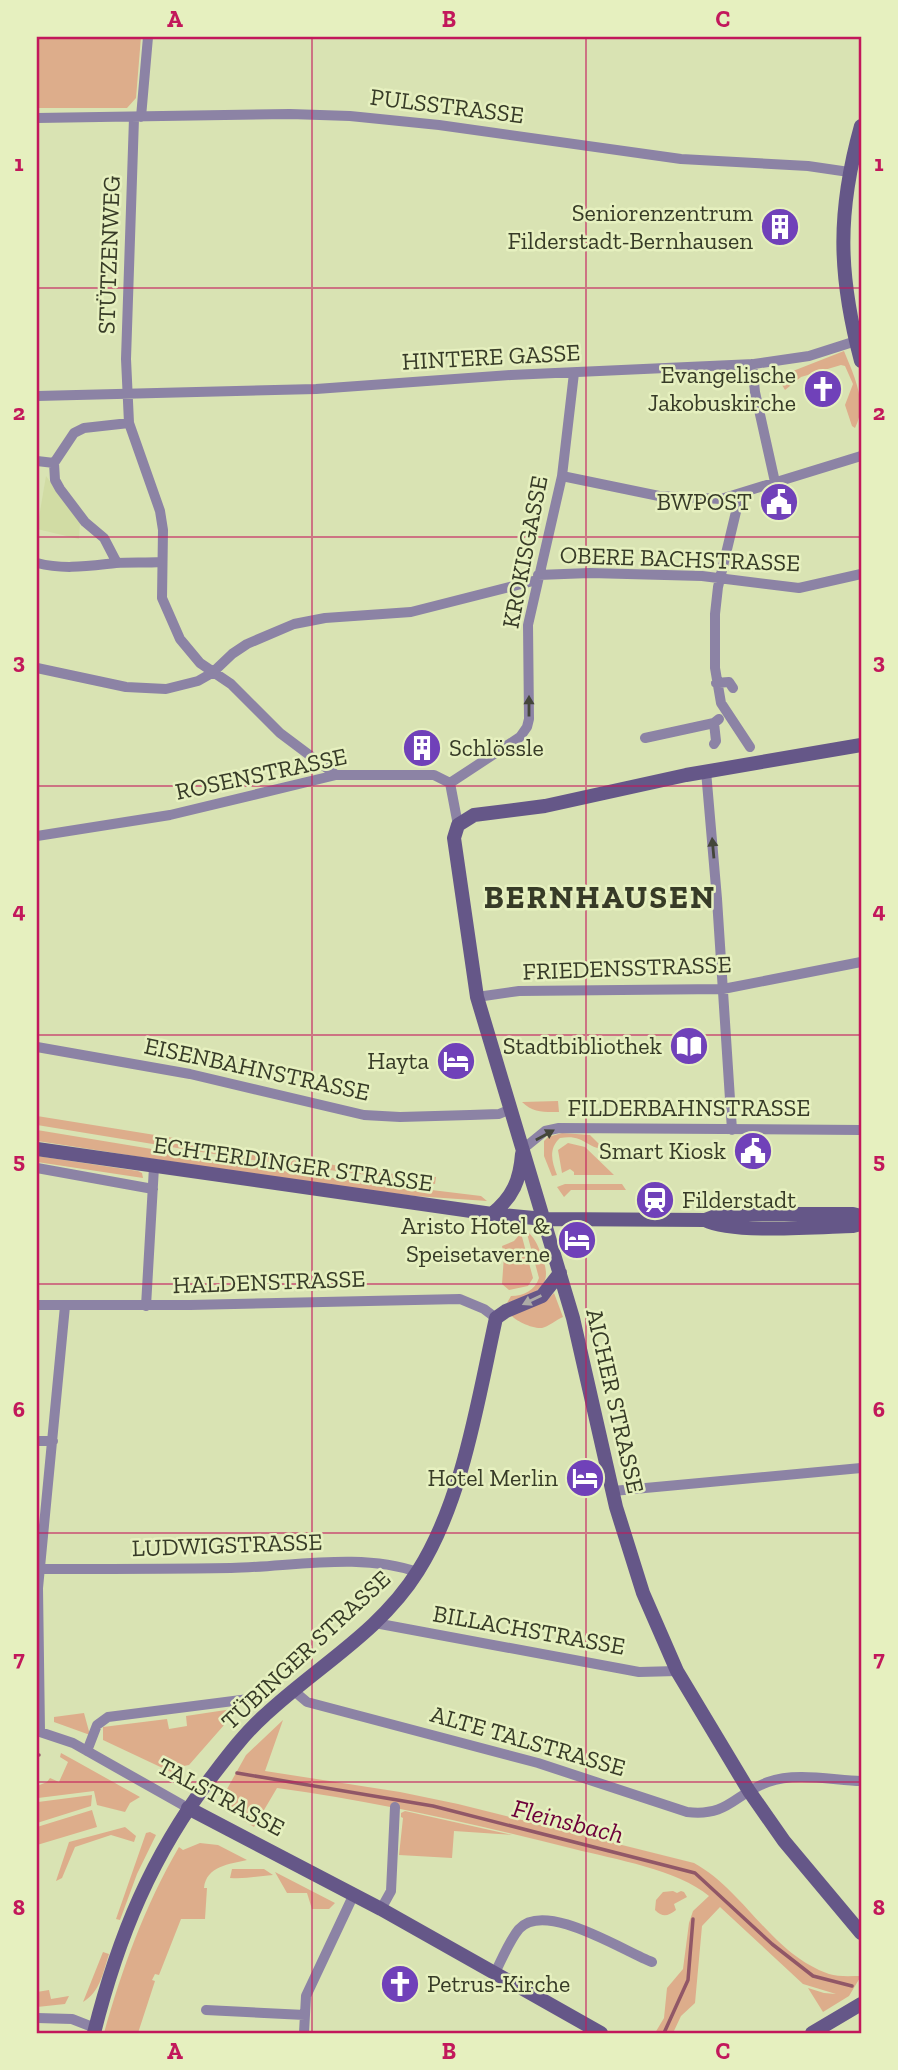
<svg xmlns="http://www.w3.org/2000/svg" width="898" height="2070" font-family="'Zilla Slab',serif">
<rect width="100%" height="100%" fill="#d9e3b3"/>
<path fill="#d1dca4" d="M46,476L80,523L79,539L37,529Z"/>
<path fill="#ddad8b" d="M37,37H141L136,98L127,108H37Z
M844,351C854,376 868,403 855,428L852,426L845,405L853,384L845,366L841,365L801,377L785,390L782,385L770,383V380Z
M558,1101L559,1112C544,1112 533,1113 522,1102Z
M37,1116L310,1160L367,1172L436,1177L435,1184L238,1158L37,1125Z
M37,1130L308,1175L481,1196L487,1201L414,1196L275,1178L70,1146L37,1141Z
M562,1133L590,1135L604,1149C585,1148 585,1134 560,1138C548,1149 552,1162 557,1175L552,1176L544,1156V1141L548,1137Z
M568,1143L585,1147L614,1175H574V1172L570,1169L562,1173L558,1150Z
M37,1156L138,1171L142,1173L143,1178L37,1162Z
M565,1184H622L626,1190H571L564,1197L557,1187Z
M526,1230C534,1237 538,1245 541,1254C556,1289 535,1293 507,1303L511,1296C524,1296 535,1290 539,1278Z
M521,1233L533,1278L528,1286L509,1290L502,1284L504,1256L502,1246L514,1241Z
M554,1293L563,1317C556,1320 548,1327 542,1328C533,1329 515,1321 510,1314L547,1300Z
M239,1708L189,1765L173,1768L171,1772L103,1740V1727L167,1719L169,1729L187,1726L186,1716Z
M84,1713L90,1735L54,1722V1717Z
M283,1720L265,1771L400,1792L458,1804L694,1863C745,1891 771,1954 829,1974C838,1977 851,1976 861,1976L849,1996L823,2012L808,1988L824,1993L836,1994L803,1984L720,1907L702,1926L695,2003L681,2016L673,2033H655L664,2018L667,1988L683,1969L689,1923L693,1911L709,1896C678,1870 614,1859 574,1849C476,1824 378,1802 277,1788L254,1827L224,1808L222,1798L246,1755Z
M61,1753L72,1759L140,1797L130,1803L125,1812L97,1805L94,1791L38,1798L37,1786L47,1782L50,1778L59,1782L68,1762L60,1757Z
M92,1795L91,1806L37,1823L38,1802Z
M92,1810L97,1827L37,1845V1827Z
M405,1811L512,1835L454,1831L452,1858L399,1855L403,1818L401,1817V1813Z
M125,1827L136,1836L134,1842L111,1835L75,1847L62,1878L56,1881L69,1842Z
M150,1832L156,1835L137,1874L120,1920L116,1919L146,1833Z
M200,1843L218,1845L247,1860C230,1864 206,1866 204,1888H207L205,1919H181L159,1975L155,1974L152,1980L155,1981L138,2033H104C122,1969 145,1905 179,1847L183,1850Z
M232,1869H264L273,1875C258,1876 247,1879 230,1878Z
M275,1872L335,1903L329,1909H312L307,1893H287Z
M673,1891L677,1893L681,1891L684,1892L687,1897L674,1904L676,1910C668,1916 663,1918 655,1910L656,1900L663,1892Z
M103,1952L109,1954C103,1973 100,1992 83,2002Z
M49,1990L51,1999L69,1996L65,2004L37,2007V1992Z"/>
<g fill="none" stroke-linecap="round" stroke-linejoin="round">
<path stroke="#915767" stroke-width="3.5" d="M37,1755H39
M237,1773L433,1806L695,1873L772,1944L813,1976L852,1986
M664,2033L688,1980L693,1919"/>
<path stroke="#8c83a5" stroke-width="10" d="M141,117L148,37
M37,118L290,114L350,116L439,125L681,159L808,166L849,172
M134,118L126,359L129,423L160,511L163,530L162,598L180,639L200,663L231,684L280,733L336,775
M752,364L755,392L775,482
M37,396L316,389L511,375L754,364L809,356L856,341
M37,461L54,463
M562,476L659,496L721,499L861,456
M740,495L718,587L715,614V668L721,703L750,747
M37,563C64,570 88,566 116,563C131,562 146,563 161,562
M117,563L104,538L85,522L60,489L55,480L54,463L74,433L84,428L129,423
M538,575L590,573L702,576L799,588L861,574
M37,668L126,687L166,689L198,681L212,673L232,654L247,644L294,624L325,618L411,612L537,580
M716,683L729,682L733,688
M645,738L714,723
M714,744L716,741L714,723L719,719
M706,771L717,899L732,1130
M450,783L520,737L527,727L529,719L528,625L562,476L574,373
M37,836L170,815L336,775H434L450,783L458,825
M477,997L519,991L723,989L861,962
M37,1047L190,1074L364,1115L400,1117L470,1115L499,1114L511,1109
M523,1149L545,1131L559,1128L861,1130
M37,1168L153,1189
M37,1305H190L460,1299L484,1309L496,1318
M146,1306L154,1167
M37,1441H53
M613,1491L861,1468
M37,1569C101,1569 166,1569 231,1568C290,1567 361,1552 417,1572
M375,1623L639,1672L677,1671
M294,1691L307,1702L538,1763L687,1812C729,1817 734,1794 768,1782C796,1772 832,1780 861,1781
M37,1731L73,1743L188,1808
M40,1731L38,1588L65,1306
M87,1751L97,1725L108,1717L249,1699
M381,1909L391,1891L395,1807
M495,1973C502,1959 509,1941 519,1929C545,1900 623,1951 652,1962
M206,2010L305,2015
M37,2018L72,2019L95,2028
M304,2033L306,1996L354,1894"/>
<path stroke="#655788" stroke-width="14" d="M861,126C837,212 838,274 861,361
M861,745L686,775L545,806L474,815L458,825L454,838L477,997L573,1318L616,1507L643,1593L677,1671L749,1791L784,1841L861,1933
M37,1149L492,1214L544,1219L705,1220L721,1214H853L861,1216
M492,1214C513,1197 520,1180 522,1154
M705,1220C732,1234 819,1227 853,1226L861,1224
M188,1808L381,1909L601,2033
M94,2033C118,1937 152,1854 213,1775C229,1754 245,1733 265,1715C316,1667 380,1632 418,1571C463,1500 478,1399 496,1318L506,1311L542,1296L560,1273
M812,2033L861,2004"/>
</g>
<defs><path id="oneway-solid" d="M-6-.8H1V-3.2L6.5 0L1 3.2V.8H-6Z" transform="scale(1.75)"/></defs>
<g fill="#44463a">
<use href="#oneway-solid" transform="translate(529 706) rotate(-90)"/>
<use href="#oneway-solid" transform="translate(713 848) rotate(-95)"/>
<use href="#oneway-solid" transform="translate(545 1135) rotate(-29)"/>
</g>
<use fill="#acaba6" href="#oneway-solid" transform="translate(532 1300) rotate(154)"/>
<path fill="none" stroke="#c2185b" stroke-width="2" stroke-opacity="0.55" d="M312,37V2033M586,37V2033M37,288H861M37,537H861M37,786H861M37,1035H861M37,1284H861M37,1533H861M37,1782H861"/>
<defs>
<g id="building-disc" transform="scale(2.0125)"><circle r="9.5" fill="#7041b9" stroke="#e6f0bf"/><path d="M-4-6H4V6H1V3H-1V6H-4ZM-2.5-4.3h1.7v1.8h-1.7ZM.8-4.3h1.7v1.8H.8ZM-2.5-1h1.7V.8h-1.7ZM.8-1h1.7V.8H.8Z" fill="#fff"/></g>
<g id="church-disc" transform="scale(2.0125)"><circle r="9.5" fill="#7041b9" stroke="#e6f0bf"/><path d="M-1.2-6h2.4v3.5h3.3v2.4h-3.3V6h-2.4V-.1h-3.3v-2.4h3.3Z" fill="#fff"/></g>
<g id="civic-disc" transform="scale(2.0125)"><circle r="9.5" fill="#7041b9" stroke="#e6f0bf"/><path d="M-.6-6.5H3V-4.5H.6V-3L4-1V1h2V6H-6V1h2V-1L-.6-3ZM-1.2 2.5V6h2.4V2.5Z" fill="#fff"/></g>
<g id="library-disc" transform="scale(2.0125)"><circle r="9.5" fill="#7041b9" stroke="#e6f0bf"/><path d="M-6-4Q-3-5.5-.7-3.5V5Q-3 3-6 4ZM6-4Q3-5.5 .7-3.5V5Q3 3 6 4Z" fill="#fff"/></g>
<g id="hotel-disc" transform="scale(2.0125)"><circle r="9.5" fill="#7041b9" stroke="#e6f0bf"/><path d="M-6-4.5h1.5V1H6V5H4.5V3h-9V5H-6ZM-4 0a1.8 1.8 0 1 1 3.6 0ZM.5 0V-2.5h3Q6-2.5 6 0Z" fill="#fff"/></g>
<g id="station-disc" transform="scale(2.0125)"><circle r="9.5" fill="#7041b9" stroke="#e6f0bf"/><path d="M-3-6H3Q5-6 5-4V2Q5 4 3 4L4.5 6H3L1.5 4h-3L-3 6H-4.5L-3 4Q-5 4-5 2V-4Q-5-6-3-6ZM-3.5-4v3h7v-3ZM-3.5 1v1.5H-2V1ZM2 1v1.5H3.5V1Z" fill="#fff"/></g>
</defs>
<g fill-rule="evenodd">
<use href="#building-disc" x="780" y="227"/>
<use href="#church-disc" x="823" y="389"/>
<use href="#civic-disc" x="779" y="502"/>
<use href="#building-disc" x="422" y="748"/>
<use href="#library-disc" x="689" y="1046"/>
<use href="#hotel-disc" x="456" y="1061"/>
<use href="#civic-disc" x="753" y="1151"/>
<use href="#station-disc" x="655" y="1200"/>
<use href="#hotel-disc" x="577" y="1240"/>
<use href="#hotel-disc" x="585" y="1478"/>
<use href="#church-disc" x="400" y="1984"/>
</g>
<g text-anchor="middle" stroke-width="5" stroke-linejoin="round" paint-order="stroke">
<g font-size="24" fill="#373b27" stroke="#e6f0bf">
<text transform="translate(447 106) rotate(7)" y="8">PULSSTRASSE</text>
<text transform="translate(109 255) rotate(-88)" y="8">STÜTZENWEG</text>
<text transform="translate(491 357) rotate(-3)" y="8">HINTERE GASSE</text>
<text transform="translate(525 552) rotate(-79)" y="8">KROKISGASSE</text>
<text transform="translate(680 559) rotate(2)" y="8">OBERE BACHSTRASSE</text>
<text transform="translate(261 774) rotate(-12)" y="8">ROSENSTRASSE</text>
<text transform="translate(627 968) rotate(-2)" y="8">FRIEDENSSTRASSE</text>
<text transform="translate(257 1069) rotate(12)" y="8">EISENBAHNSTRASSE</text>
<text x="689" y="1116">FILDERBAHNSTRASSE</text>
<text transform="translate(293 1164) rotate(8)" y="8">ECHTERDINGER STRASSE</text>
<text transform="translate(269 1282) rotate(-2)" y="8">HALDENSTRASSE</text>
<text transform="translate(615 1401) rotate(77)" y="8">AICHER STRASSE</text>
<text transform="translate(227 1545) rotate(-2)" y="8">LUDWIGSTRASSE</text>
<text transform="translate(529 1630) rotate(10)" y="8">BILLACHSTRASSE</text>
<text transform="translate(306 1650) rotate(-43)" y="8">TÜBINGER STRASSE</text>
<text transform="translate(528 1741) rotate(16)" y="8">ALTE TALSTRASSE</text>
<text transform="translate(221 1797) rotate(28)" y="8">TALSTRASSE</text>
</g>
<g font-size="24" fill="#373b27" stroke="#e6f0bf" text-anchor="end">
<text x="753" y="221">Seniorenzentrum<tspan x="753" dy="28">Filderstadt-Bernhausen</tspan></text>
<text x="796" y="383">Evangelische<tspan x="796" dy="28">Jakobuskirche</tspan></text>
<text x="752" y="510">BWPOST</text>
<text x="449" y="756" text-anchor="start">Schlössle</text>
<text x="662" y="1054">Stadtbibliothek</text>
<text x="429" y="1069">Hayta</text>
<text x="726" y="1159">Smart Kiosk</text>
<text x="682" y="1208" text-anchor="start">Filderstadt</text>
<text x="550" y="1234">Aristo Hotel &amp;<tspan x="550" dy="28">Speisetaverne</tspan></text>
<text x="558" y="1486">Hotel Merlin</text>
<text x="427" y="1992" text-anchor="start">Petrus-Kirche</text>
</g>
<g font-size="26" font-style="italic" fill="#6d003a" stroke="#e6f0bf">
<text transform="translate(568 1821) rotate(14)" y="9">Fleinsbach</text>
</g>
<g font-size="32" font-weight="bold" letter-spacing="2" fill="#373b27" stroke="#e6f0bf">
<text x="600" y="908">BERNHAUSEN</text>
</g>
</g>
<rect width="898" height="2070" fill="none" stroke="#e6f0bf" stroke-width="77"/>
<rect x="38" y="38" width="822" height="1994" fill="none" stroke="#c2185b" stroke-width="2.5"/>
<g font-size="23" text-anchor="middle" font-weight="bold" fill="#c2185b">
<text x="175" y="27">A</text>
<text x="449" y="27">B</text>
<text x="723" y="27">C</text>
<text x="19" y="171">1</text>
<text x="879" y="171">1</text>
<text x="19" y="420">2</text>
<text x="879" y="420">2</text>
<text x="19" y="669">3</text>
<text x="879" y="669">3</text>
<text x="19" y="918">4</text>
<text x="879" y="918">4</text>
<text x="19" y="1168">5</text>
<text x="879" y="1168">5</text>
<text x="19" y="1417">6</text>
<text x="879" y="1417">6</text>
<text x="19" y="1666">7</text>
<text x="879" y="1666">7</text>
<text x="19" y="1915">8</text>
<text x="879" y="1915">8</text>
<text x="175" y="2059">A</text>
<text x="449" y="2059">B</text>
<text x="723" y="2059">C</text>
</g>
</svg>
